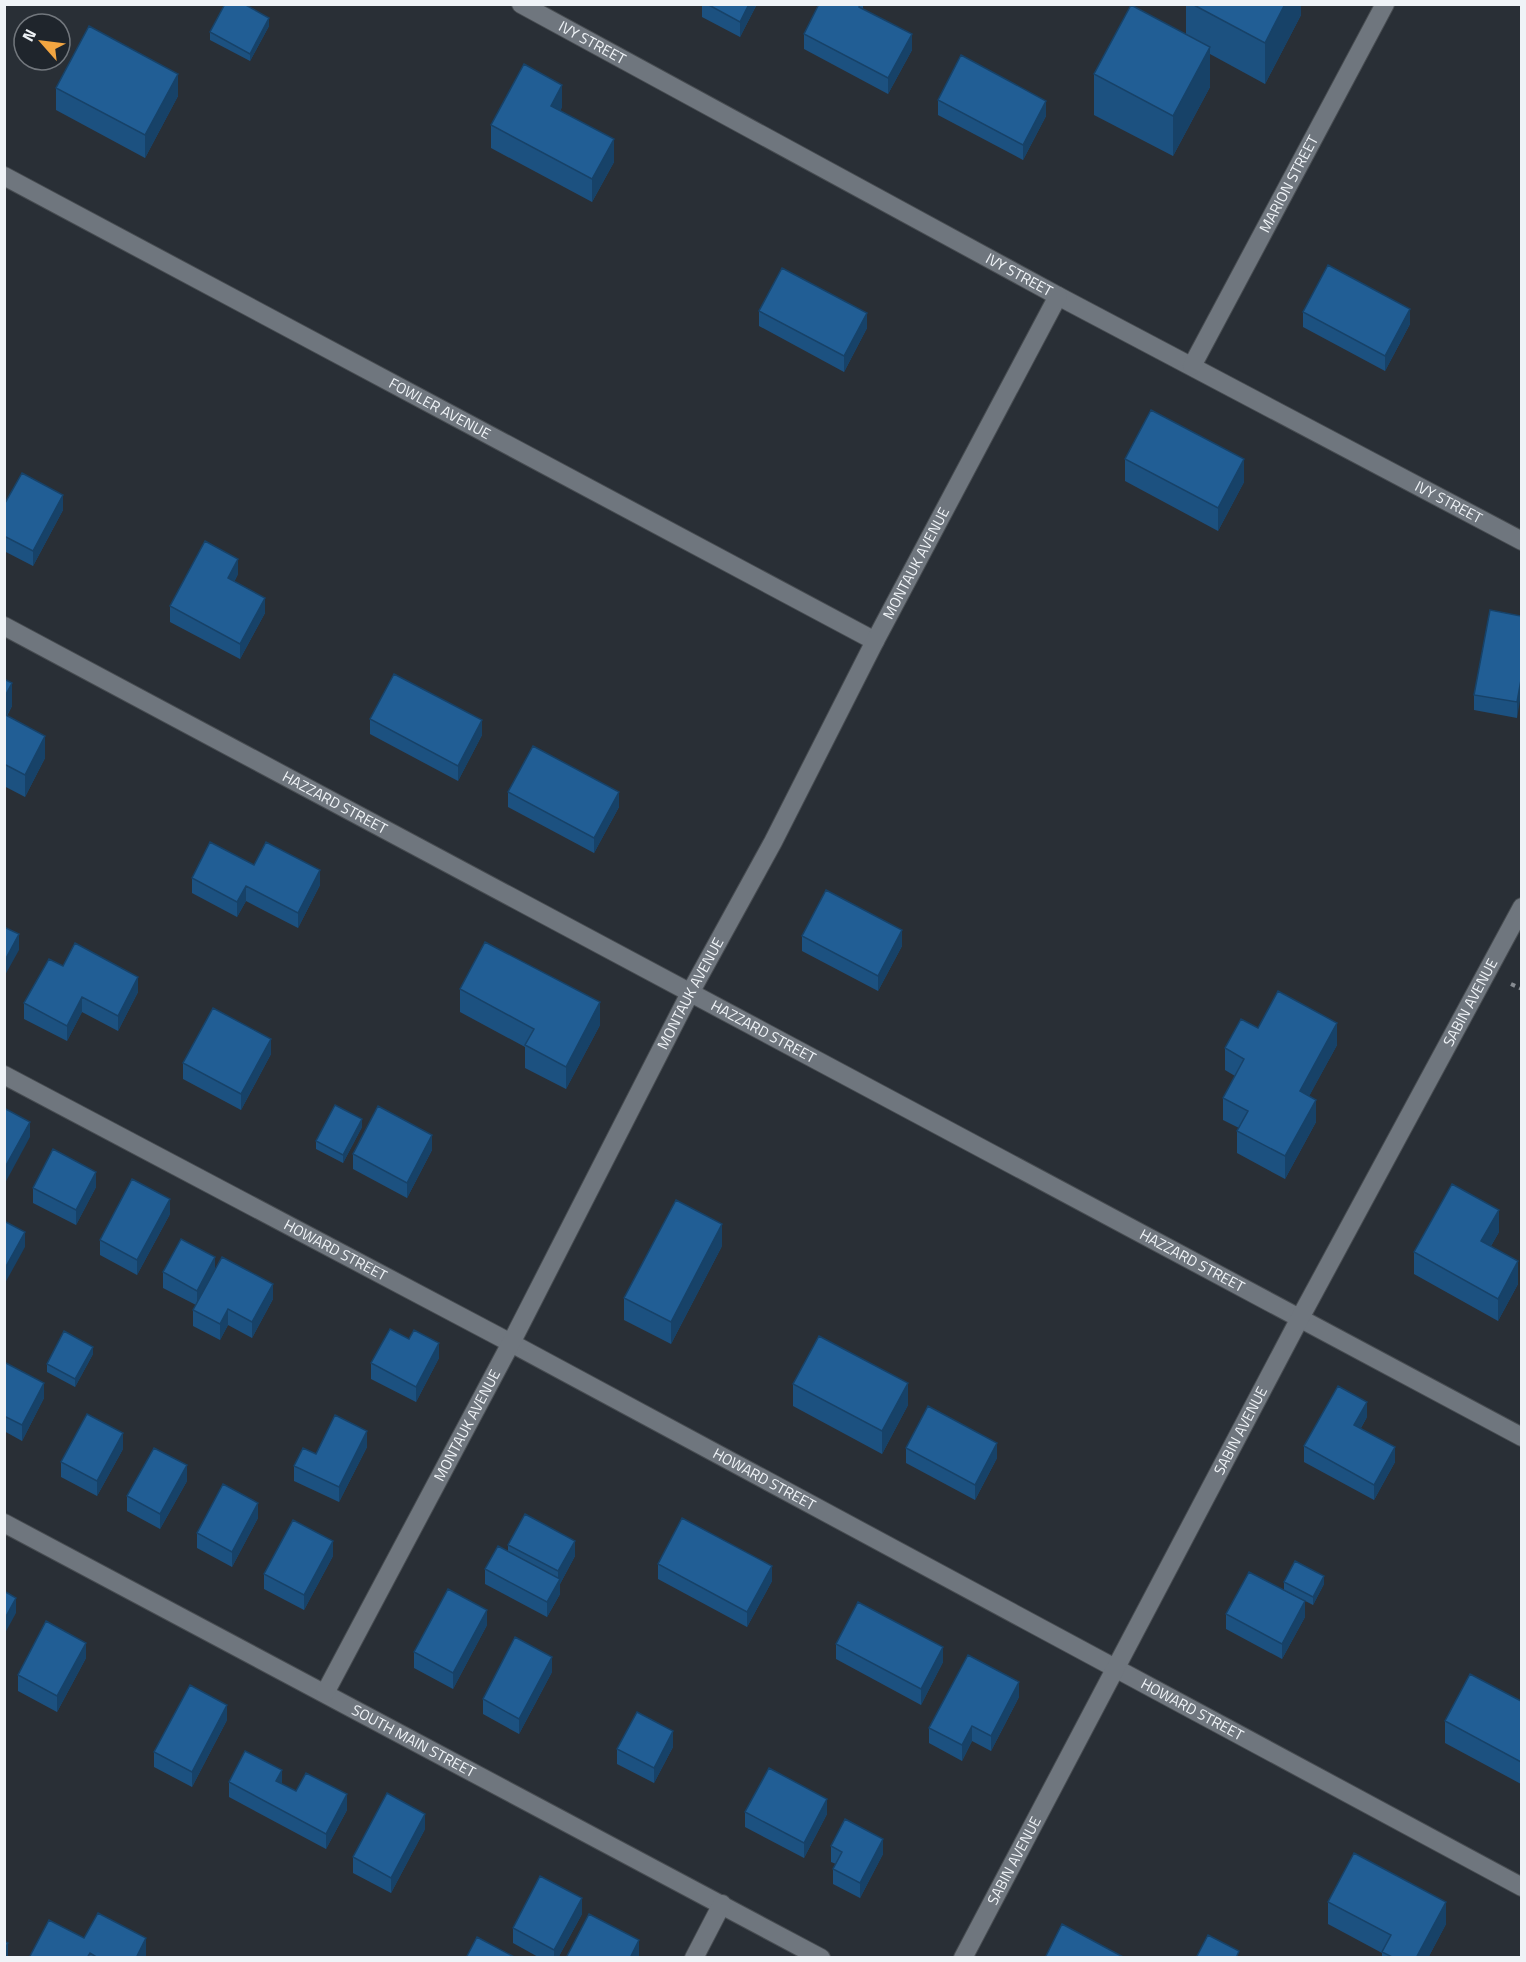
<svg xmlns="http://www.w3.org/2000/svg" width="1526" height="1962" font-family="'Titillium Web',sans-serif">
<rect width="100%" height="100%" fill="#292f36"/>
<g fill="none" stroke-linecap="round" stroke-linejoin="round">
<g stroke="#474c51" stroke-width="20">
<g id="minor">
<path id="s1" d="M521,4L1058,296L1522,541"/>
<path id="s2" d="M4,176L875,641"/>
<path id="s3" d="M1192,366L1385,4"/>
<path id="s4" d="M4,626L1522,1437"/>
<path id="s5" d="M4,1075L511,1343L1522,1887"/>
<path id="s6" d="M4,1523L821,1958"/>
<path id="s7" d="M325,1693L511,1343L690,993L773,842L875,641L1058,296"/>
<path d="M694,1958L722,1904"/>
<path id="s8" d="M963,1958L1300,1318L1522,907"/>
</g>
</g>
<path stroke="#878c92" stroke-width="4" stroke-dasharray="4.5 4.5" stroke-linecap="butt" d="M1511,984L1522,989"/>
<use href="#minor" stroke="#6f767e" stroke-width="18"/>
</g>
<path fill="#1c5180" d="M702,4H757L740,37L702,17Z
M863,4V9L912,50L888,94L804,49V34Z
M1186,4H1301V15L1265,84L1210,54V87L1173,156L1094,115V74L1186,34Z
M269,26L250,61L210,40V32Z
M56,88L178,96L145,158L56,110Z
M938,100L1046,116L1023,160L938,115Z
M562,107L560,111L614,162L592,202L491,148V125Z
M759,311L867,328L844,372L759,326Z
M1303,312L1410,324L1385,371L1303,327Z
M1125,459L1244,482L1218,531L1125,481Z
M4,505L63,510L33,566L4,551Z
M238,574L234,582L265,613L240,659L170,622V606Z
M1521,616L1517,718L1474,710V695Z
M4,679L12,706L7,716L45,758L25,797L4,786Z
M370,719L482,735L458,781L370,734Z
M508,792L619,807L594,853L508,807Z
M254,865L320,885L298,928L246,901L237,917L192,893V878Z
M802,936L902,946L878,991L802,951Z
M63,966L138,992L118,1031L82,1012L67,1041L24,1019V1003Z
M460,989L600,1025L566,1089L525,1068V1047L460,1012Z
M1258,1028L1337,1045L1309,1096L1316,1122L1285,1179L1237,1153V1131L1239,1128L1223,1120V1098L1235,1076L1225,1070V1048Z
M271,1054L241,1110L183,1079V1063Z
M362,1127L343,1163L316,1149V1141Z
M432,1150L407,1198L353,1169V1154Z
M96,1187L76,1225L33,1203V1188Z
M170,1214L137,1275L100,1255V1240Z
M1499,1232L1491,1246L1518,1284L1498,1321L1414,1274V1252Z
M722,1246L671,1344L624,1320V1298Z
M215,1269L273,1299L252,1338L228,1325L220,1340L193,1326V1310L196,1305L163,1288V1272Z
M409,1339L439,1358L416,1402L371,1379V1363Z
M93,1354L75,1387L47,1372V1364Z
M4,1362L44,1398L22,1441L4,1431Z
M793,1384L908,1405L882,1454L793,1406Z
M1367,1417L1361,1428L1395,1462L1374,1500L1304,1462V1446Z
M367,1447L339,1502L294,1481V1466L316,1454Z
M906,1448L997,1458L975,1500L906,1463Z
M123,1449L97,1496L61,1477V1462Z
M187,1481L160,1529L127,1511V1496Z
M258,1518L232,1567L197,1548V1533Z
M508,1545L575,1556L560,1584V1594L547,1617L485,1584V1569L508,1551Z
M333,1556L304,1610L264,1589V1574Z
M658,1564L772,1581L747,1627L658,1579Z
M1284,1582L1324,1584L1313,1605L1284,1590Z
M1226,1614L1305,1617L1282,1659L1226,1629Z
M487,1625L453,1689L414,1668V1652Z
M836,1644L943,1662L921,1705L836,1659Z
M86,1658L57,1712L18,1691V1675Z
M552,1672L519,1734L483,1714V1699Z
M1019,1697L991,1751L972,1741L962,1761L929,1743V1728Z
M1521,1701V1784L1445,1743V1721Z
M227,1720L192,1787L154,1767V1752Z
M673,1747L654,1783L617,1764V1749Z
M229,1782L282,1784L296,1791L347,1810L326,1849L229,1797Z
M745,1812L827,1814L804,1858L745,1827Z
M425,1829L391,1893L353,1873V1857Z
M831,1846L883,1854L860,1898L833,1884V1869L836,1864L831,1862Z
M1328,1902L1446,1924L1428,1958H1382V1953L1328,1924Z
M582,1914L558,1958H540L513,1943V1928Z
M84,1938L146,1958H29Z"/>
<path fill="#174268" d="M749,4H757L740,37V22Z
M1285,4H1301V15L1265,84V43Z
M269,18V26L250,61V54Z
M912,34V50L888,94V78Z
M1210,47V87L1173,156V116Z
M178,74V96L145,158V135Z
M562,85V107L551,128V106Z
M1046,101V116L1023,160V145Z
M614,139V162L592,202V179Z
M1410,309V324L1385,371V356Z
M867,313V328L844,372V356Z
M1244,459V482L1218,531V508Z
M63,495V510L33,566V551Z
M238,559V574L228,594V578Z
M265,598V613L240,659V644Z
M1521,680V695L1517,718V702Z
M12,683V706L4,720V698Z
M482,720V735L458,781V766Z
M45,736V758L25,797V775Z
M619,792V807L594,853V838Z
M320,870V885L298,928V913Z
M246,886V901L237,917V902Z
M902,930V946L878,991V976Z
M19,934V950L4,977V962Z
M138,977V992L118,1031V1016Z
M82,997V1012L67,1041V1026Z
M600,1002V1025L566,1089V1067Z
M1337,1023V1045L1300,1113V1091Z
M271,1039V1054L241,1110V1094Z
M1316,1100V1122L1285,1179V1156Z
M362,1119V1127L343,1163V1155Z
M30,1122V1137L4,1185V1169Z
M432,1135V1150L407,1198V1183Z
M96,1172V1187L76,1225V1210Z
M170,1199V1214L137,1275V1260Z
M1499,1210V1232L1481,1263V1241Z
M722,1224V1246L671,1344V1322Z
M25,1232V1247L4,1285V1270Z
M215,1257V1272L197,1306V1291Z
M1518,1261V1284L1498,1321V1299Z
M273,1284V1299L252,1338V1322Z
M228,1309V1325L220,1340V1324Z
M439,1343V1358L416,1402V1387Z
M93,1347V1354L75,1387V1379Z
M44,1383V1398L22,1441V1425Z
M908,1383V1405L882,1454V1431Z
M1367,1402V1417L1354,1440V1425Z
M367,1431V1447L339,1502V1487Z
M123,1433V1449L97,1496V1481Z
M997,1443V1458L975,1500V1485Z
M1395,1447V1462L1374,1500V1485Z
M187,1465V1481L160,1529V1514Z
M258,1503V1518L232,1567V1552Z
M333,1541V1556L304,1610V1595Z
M575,1541V1556L560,1584V1594L547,1617V1602L558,1581V1571Z
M772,1566V1581L747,1627V1612Z
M1324,1576V1584L1313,1605V1597Z
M16,1598V1613L4,1635V1620Z
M1305,1601V1617L1282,1659V1644Z
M487,1610V1625L453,1689V1673Z
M86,1643V1658L57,1712V1696Z
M943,1647V1662L921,1705V1689Z
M552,1657V1672L519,1734V1719Z
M1019,1682V1697L991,1751V1736Z
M227,1705V1720L192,1787V1772Z
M972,1726V1741L962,1761V1745Z
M673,1731V1747L654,1783V1768Z
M282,1770V1785L276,1781Z
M347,1794V1810L326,1849V1834Z
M827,1799V1814L804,1858V1843Z
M425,1814V1829L391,1893V1878Z
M883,1839V1854L860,1898V1883Z
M582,1898V1914L558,1958H554V1950Z
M1446,1902V1924L1428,1958H1416Z
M146,1938V1958H136Z
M639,1940V1956L638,1958H630Z
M8,1943V1958H4V1950Z"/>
<path fill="#215e95" stroke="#174268" stroke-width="1.5" d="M225,4H244L269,18L250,54L210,32Z
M707,4H749L740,22Z
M819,4H860L859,7L912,34L888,78L804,34Z
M1192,4H1285L1265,43Z
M1131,5L1210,47L1173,116L1094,74Z
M89,26L178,74L145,135L56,88Z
M961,55L1046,101L1023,145L938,100Z
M524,64L562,85L551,106L614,139L592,179L491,125Z
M1328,265L1410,309L1385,356L1303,312Z
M782,268L867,313L844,356L759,311Z
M1151,410L1244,459L1218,508L1125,459Z
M22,473L63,495L33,551L4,536V505Z
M205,541L238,559L228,578L265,598L240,644L170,606Z
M1490,610L1521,616V680L1517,702L1474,695Z
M394,674L482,720L458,766L370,719Z
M4,679L12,683L4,698Z
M4,714L45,736L25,775L4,764Z
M533,746L619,792L594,838L508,792Z
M210,842L254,865L266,842L320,870L298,913L246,886L237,902L192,878Z
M826,890L902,930L878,976L802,936Z
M4,927L19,934L4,962Z
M485,942L600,1002L566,1067L525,1045L534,1029L460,989Z
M75,943L138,977L118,1016L82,997L67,1026L24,1003L49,959L63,966Z
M1278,991L1337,1023L1300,1091L1316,1100L1285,1156L1237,1131L1248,1111L1223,1098L1244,1059L1225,1048L1241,1019L1258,1028Z
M213,1008L271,1039L241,1094L183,1063Z
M335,1105L362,1119L343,1155L316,1141Z
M378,1106L432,1135L407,1183L353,1154Z
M4,1108L30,1122L4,1169Z
M53,1149L96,1172L76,1210L33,1188Z
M132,1179L170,1199L137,1260L100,1240Z
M1452,1184L1499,1210L1481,1241L1518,1261L1498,1299L1414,1252Z
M676,1200L722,1224L671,1322L624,1298Z
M4,1221L25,1232L4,1270Z
M181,1239L215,1257L197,1291L163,1272Z
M222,1257L273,1284L252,1322L228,1309L220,1324L193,1310Z
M390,1329L409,1339L414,1330L439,1343L416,1387L371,1363Z
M64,1331L93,1347L75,1379L47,1364Z
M819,1336L908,1383L882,1431L793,1384Z
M4,1362L44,1383L22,1425L4,1416Z
M1338,1386L1367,1402L1354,1425L1395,1447L1374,1485L1304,1446Z
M928,1406L997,1443L975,1485L906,1448Z
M87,1414L123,1433L97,1481L61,1462Z
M335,1415L367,1431L339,1487L294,1466L303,1448L316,1454Z
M154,1448L187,1465L160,1514L127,1496Z
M223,1484L258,1503L232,1552L197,1533Z
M525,1514L575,1541L558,1571L508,1545Z
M682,1518L772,1566L747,1612L658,1564Z
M293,1520L333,1541L304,1595L264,1574Z
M498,1546L560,1579L547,1602L485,1569Z
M1295,1561L1324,1576L1313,1597L1284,1582Z
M1249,1572L1305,1601L1282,1644L1226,1614Z
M448,1589L487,1610L453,1673L414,1652Z
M4,1591L16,1598L4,1620Z
M858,1602L943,1647L921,1689L836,1644Z
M46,1621L86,1643L57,1696L18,1675Z
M515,1637L552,1657L519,1719L483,1699Z
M968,1655L1019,1682L991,1736L972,1726L962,1745L929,1728Z
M1470,1674L1521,1701V1762L1445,1721Z
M190,1685L227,1705L192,1772L154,1752Z
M637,1712L673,1731L654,1768L617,1749Z
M245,1751L282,1770L276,1781L296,1791L306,1773L347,1794L326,1834L229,1782Z
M769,1768L827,1799L804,1843L745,1812Z
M387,1793L425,1814L391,1878L353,1857Z
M845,1819L883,1839L860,1883L833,1869L842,1852L831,1846Z
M1354,1853L1446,1902L1416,1958H1394L1382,1952L1391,1935L1328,1902Z
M540,1876L582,1898L554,1950L513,1928Z
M98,1913L146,1938L136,1958H98L90,1953L87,1958H29L49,1920L84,1938Z
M589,1914L639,1940L630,1958H566Z
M1062,1924L1125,1958H1045Z
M1208,1935L1239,1951L1236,1958H1196Z
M477,1937L516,1958H466Z
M4,1941L8,1943L4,1950Z"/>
<g text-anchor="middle" stroke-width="4.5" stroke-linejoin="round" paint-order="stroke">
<g font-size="15" fill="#eff3f7" stroke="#1f252c">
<text dy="5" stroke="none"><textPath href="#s1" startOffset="81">IVY STREET</textPath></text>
<text dy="5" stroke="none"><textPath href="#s3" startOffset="206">MARION STREET</textPath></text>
<text dy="5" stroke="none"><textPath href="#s1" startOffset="567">IVY STREET</textPath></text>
<text dy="5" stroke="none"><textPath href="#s2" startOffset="494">FOWLER AVENUE</textPath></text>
<text dy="5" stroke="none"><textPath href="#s1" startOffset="1053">IVY STREET</textPath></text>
<text dy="5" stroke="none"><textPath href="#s7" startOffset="1275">MONTAUK AVENUE</textPath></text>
<text dy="5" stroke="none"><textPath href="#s4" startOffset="375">HAZZARD STREET</textPath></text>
<text dy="5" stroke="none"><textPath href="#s7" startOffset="789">MONTAUK AVENUE</textPath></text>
<text dy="5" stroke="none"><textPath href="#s8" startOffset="1082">SABIN AVENUE</textPath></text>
<text dy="5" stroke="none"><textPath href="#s4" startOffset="861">HAZZARD STREET</textPath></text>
<text dy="5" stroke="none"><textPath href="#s5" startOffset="375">HOWARD STREET</textPath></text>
<text dy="5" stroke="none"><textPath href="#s4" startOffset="1347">HAZZARD STREET</textPath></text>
<text dy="5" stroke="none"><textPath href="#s7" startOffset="303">MONTAUK AVENUE</textPath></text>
<text dy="5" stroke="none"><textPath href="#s8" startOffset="596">SABIN AVENUE</textPath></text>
<text dy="5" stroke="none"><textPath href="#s5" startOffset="861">HOWARD STREET</textPath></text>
<text dy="5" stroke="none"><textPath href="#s5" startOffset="1347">HOWARD STREET</textPath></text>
<text dy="5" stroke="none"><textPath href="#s6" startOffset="464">SOUTH MAIN STREET</textPath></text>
<text dy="5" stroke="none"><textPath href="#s8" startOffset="110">SABIN AVENUE</textPath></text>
</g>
</g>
<rect width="1526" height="1962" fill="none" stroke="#eff3f7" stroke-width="12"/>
<g transform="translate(42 42) rotate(298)"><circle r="28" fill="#1f252c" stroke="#72777d" stroke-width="1.5"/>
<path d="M0-4.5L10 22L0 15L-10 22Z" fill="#f2a541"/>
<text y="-9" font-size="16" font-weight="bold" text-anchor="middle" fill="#eff3f7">N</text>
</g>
</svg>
